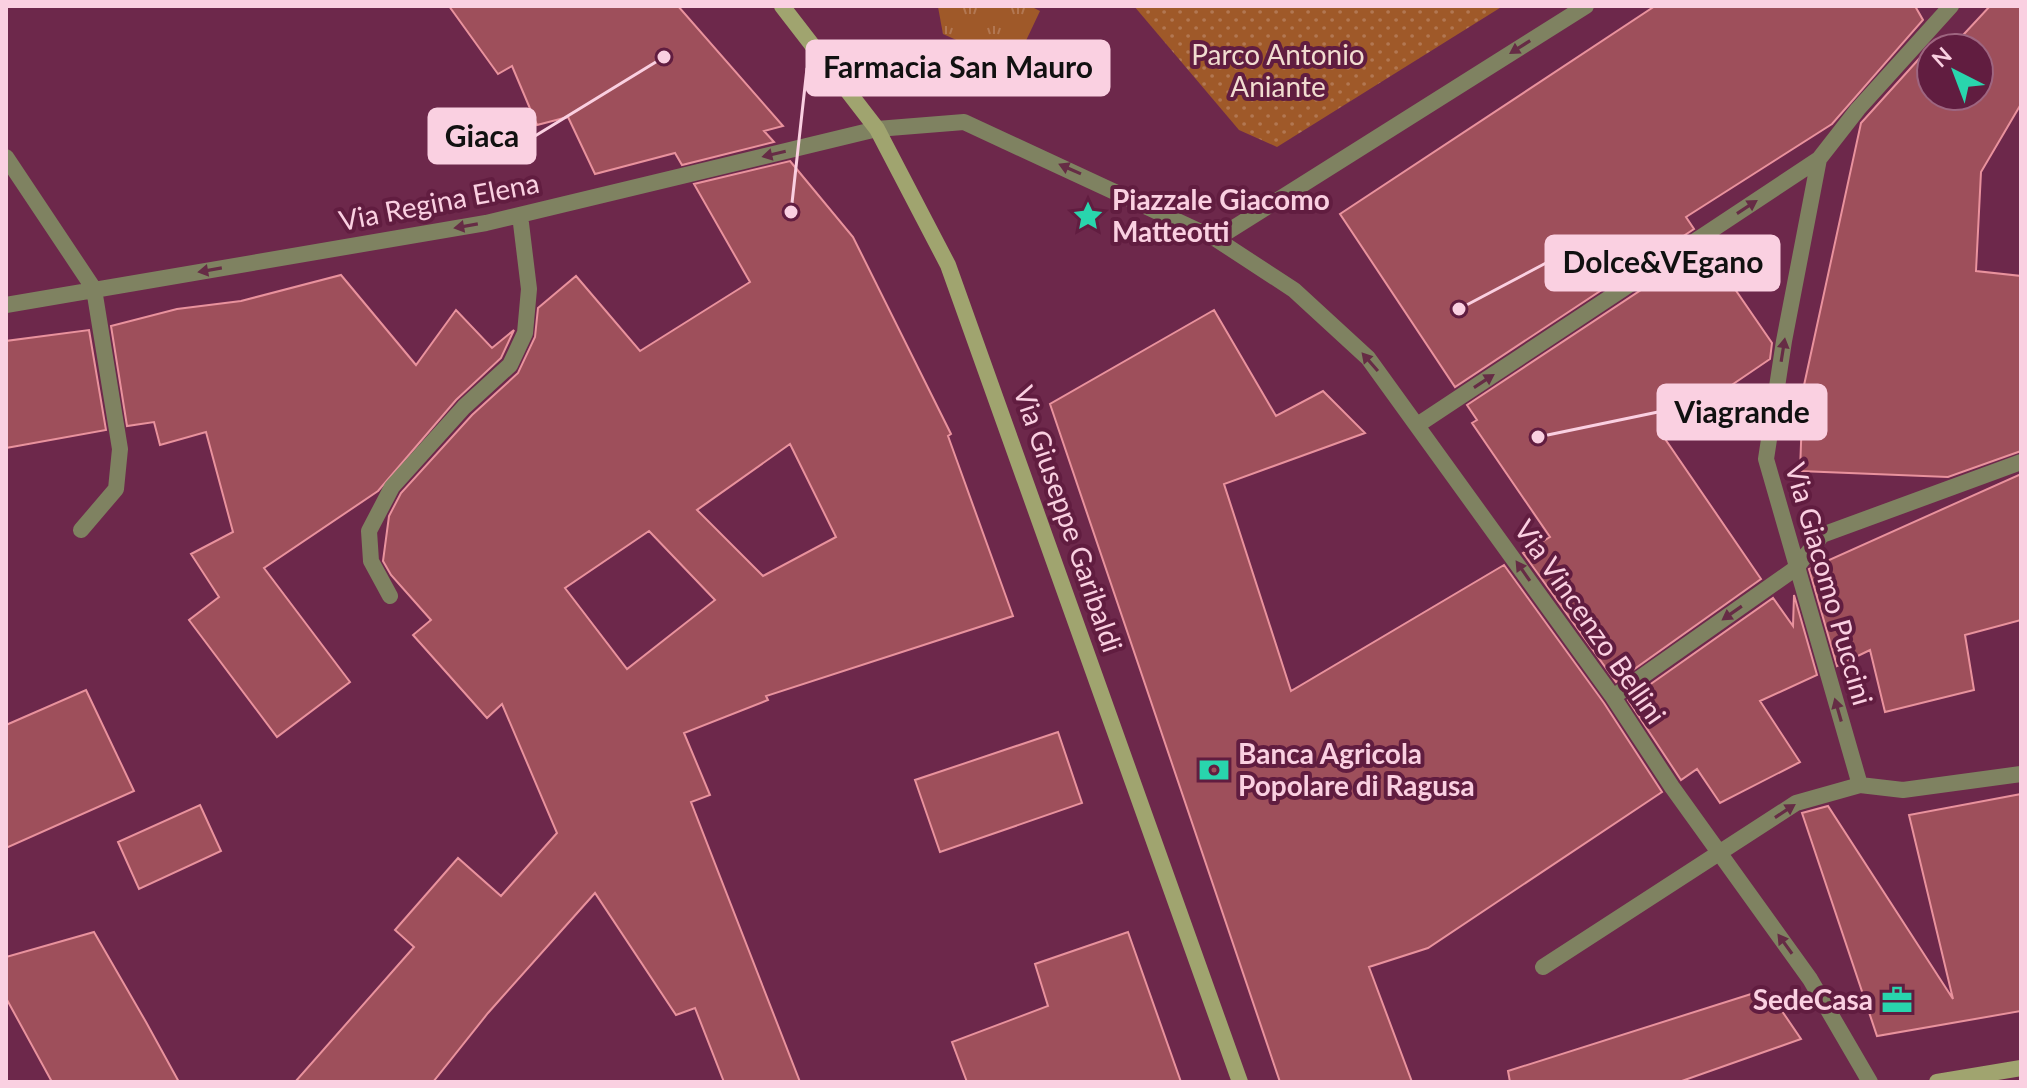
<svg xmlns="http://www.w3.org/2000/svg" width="2027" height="1088" font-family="Lato,sans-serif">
<defs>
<pattern id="grass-tufts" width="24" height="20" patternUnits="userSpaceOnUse" patternTransform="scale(2)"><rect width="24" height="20" fill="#9f5929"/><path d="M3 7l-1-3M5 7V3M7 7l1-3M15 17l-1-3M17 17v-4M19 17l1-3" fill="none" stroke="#b27752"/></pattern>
<pattern id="park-dots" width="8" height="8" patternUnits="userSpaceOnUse" patternTransform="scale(2)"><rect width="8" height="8" fill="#9f5929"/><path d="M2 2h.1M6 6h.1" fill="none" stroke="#b27752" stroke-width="1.8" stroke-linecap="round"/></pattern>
</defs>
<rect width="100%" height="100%" fill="#6d284b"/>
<path fill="url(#grass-tufts)" d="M1030,6L1040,11L1014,66L943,34L938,7Z"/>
<path fill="url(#park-dots)" d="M1134,6H1503L1277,147L1239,130Z"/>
<path fill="#9e4f5b" stroke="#e9929d" stroke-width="2" fill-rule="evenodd" d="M449,6H678L783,126L764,131L774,142L682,165L675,153L595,174L568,117L537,125L512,66L498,74Z
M1655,6H1915L1923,20L1832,124L1686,217L1694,229L1455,387L1340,214Z
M1990,6H2021V104L1981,172L1976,271L2021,276V451L1948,477L1800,471L1803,390L1861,123L1936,40L1941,48H1931V96H1979V48H1951Z
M790,161L853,237L951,434L948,436L1013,616L766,696L768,700L684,733L710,795L691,802L800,1082H724L695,1008L676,1015L595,893L488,1013L433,1082H295L414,947L395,930L458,858L501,896L557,833L502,704L487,718L413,635L431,620L391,575L383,561L389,516L401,493L472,415L518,373L535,337L538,308L576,276L640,351L750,282L694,184ZM790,444L836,537L763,576L697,510ZM649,531L715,600L627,669L565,588Z
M1706,247L1772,343L1770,359L1661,433L1761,579L1616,682L1523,553L1550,537L1472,423L1477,420L1467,405Z
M341,275L416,365L456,310L492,348L514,330L501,358L456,400L378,491L264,568L350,682L277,737L189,620L219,597L191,554L233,532L206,432L160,445L154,422L127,426L111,326L177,309L241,301Z
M1214,310L1276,416L1323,391L1365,433L1224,484L1291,691L1504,565L1604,703L1662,792L1428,948L1369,967L1412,1082H1280L1050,404Z
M89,330L106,430L6,448V341Z
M2021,474V620L1965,635L1974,690L1885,712L1870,650L1837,666L1809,569Z
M1794,595L1817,675L1760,701L1800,762L1720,803L1697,769L1681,780L1628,700L1773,598L1793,626Z
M86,690L134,791L6,848V725Z
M1058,732L1082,803L940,852L915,780Z
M2021,794V1011L1877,1036L1802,813L1828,806L1953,999L1909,815Z
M200,805L221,851L139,889L118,842Z
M94,932L146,1022L179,1082H52L6,998V957Z
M1128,932L1181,1082H967L952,1042L1048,1006L1035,964Z
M1767,989L1801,1039L1679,1082H1510L1508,1071Z"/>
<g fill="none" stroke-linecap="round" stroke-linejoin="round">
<path stroke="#7f8261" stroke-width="16" d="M6,157L94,289L120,449L116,489L81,530
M1819,159L1784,341L1766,459L1860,785
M1216,239L1586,6
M6,305L486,223L877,129L964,122L1216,239L1294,290L1368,358L1613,697L1672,787L1810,979L1870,1082
M1419,424L1819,159L1858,109L1951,6
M390,596L371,561L369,531L392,487L464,407L510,365L525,333L529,289L520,215
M1613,697L1796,568L1822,535L2021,462
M1543,967L1796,803L1860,785L1903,790L2021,774"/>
<path stroke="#a0a46f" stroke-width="16" d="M782,6L877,129L948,265L1240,1082
M1937,1082L2021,1068"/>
</g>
<defs><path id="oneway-solid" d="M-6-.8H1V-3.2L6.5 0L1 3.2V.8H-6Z" transform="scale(2)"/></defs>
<g fill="#662c45">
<use href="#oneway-solid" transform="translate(1520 47) rotate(148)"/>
<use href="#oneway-solid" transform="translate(774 154) rotate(167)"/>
<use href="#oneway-solid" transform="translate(1070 169) rotate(-156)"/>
<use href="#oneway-solid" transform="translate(1747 207) rotate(-33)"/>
<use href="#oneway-solid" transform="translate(466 226) rotate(170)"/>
<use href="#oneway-solid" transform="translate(210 270) rotate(170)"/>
<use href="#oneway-solid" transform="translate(1783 350) rotate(-81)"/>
<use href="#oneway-solid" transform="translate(1370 362) rotate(-131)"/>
<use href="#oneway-solid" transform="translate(1484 381) rotate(-33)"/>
<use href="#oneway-solid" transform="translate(1523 571) rotate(-125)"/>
<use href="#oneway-solid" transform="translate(1732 613) rotate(145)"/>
<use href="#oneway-solid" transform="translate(1838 710) rotate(-106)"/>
<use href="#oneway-solid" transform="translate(1785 811) rotate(-33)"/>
<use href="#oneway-solid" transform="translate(1785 944) rotate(-126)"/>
</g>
<defs>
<g id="sight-bare" transform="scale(2.4)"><path d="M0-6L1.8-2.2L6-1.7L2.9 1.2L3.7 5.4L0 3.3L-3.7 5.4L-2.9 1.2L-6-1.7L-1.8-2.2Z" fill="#29d5ad" stroke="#611d40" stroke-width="2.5" paint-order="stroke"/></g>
<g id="bank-bare" transform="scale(2.4)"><path d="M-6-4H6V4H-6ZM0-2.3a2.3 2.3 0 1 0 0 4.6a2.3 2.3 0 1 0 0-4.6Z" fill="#29d5ad" stroke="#611d40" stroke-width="2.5" paint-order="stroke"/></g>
<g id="office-bare" transform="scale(2.4)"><path d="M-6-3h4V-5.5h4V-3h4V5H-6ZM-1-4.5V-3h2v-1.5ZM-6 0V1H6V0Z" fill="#29d5ad" stroke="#611d40" stroke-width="2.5" paint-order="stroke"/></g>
</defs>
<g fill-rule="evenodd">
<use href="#sight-bare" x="1088" y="216"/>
<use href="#bank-bare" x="1214" y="770"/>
<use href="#office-bare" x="1897" y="1000"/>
</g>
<g text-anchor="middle" stroke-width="8" stroke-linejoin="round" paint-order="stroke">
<g font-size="28" fill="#f1dcd0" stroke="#611d40">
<text x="1278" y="65">Parco Antonio<tspan x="1278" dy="32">Aniante</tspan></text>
</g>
<g font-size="28" font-weight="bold" fill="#fad0e1" stroke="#611d40" text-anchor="start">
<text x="1112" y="210">Piazzale Giacomo<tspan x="1112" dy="32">Matteotti</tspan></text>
<text x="1238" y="764">Banca Agricola<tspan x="1238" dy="32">Popolare di Ragusa</tspan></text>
<text x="1873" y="1010" text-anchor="end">SedeCasa</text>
</g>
<g font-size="28" fill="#fad0e1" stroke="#611d40">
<text transform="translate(439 202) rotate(-11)" y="10">Via Regina Elena</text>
<text transform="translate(1068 519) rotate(71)" y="10">Via Giuseppe Garibaldi</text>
<text transform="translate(1829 584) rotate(74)" y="10">Via Giacomo Puccini</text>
<text transform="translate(1590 622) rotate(55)" y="10">Via Vincenzo Bellini</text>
</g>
</g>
<path fill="none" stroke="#fad0e1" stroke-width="3" d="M791 212L807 68M664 57L535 136M1459 309L1546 263M1538 437L1658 412"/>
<g fill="#fad0e1" stroke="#611d40" stroke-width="3">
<circle cx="791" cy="212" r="8"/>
<circle cx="664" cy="57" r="8"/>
<circle cx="1459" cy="309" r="8"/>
<circle cx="1538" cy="437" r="8"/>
</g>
<g fill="#fad0e1" stroke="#fad0e1" stroke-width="3">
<rect x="807" y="41" width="302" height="54" rx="8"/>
<rect x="429" y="109" width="106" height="54" rx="8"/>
<rect x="1546" y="236" width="233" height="54" rx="8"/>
<rect x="1658" y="385" width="168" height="54" rx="8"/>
</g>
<g font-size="30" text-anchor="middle" font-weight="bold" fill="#111">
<text x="958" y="78">Farmacia San Mauro</text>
<text x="482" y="147">Giaca</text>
<text x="1663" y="273">Dolce&amp;VEgano</text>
<text x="1742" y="423">Viagrande</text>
</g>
<rect width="2027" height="1088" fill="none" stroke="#fad0e1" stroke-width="16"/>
<g transform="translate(1955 72) rotate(318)"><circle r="38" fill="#611d40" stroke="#9e6580" stroke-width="2"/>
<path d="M0-6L14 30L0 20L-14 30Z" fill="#29d5ad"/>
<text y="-12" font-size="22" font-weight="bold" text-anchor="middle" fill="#fad0e1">N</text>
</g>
</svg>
